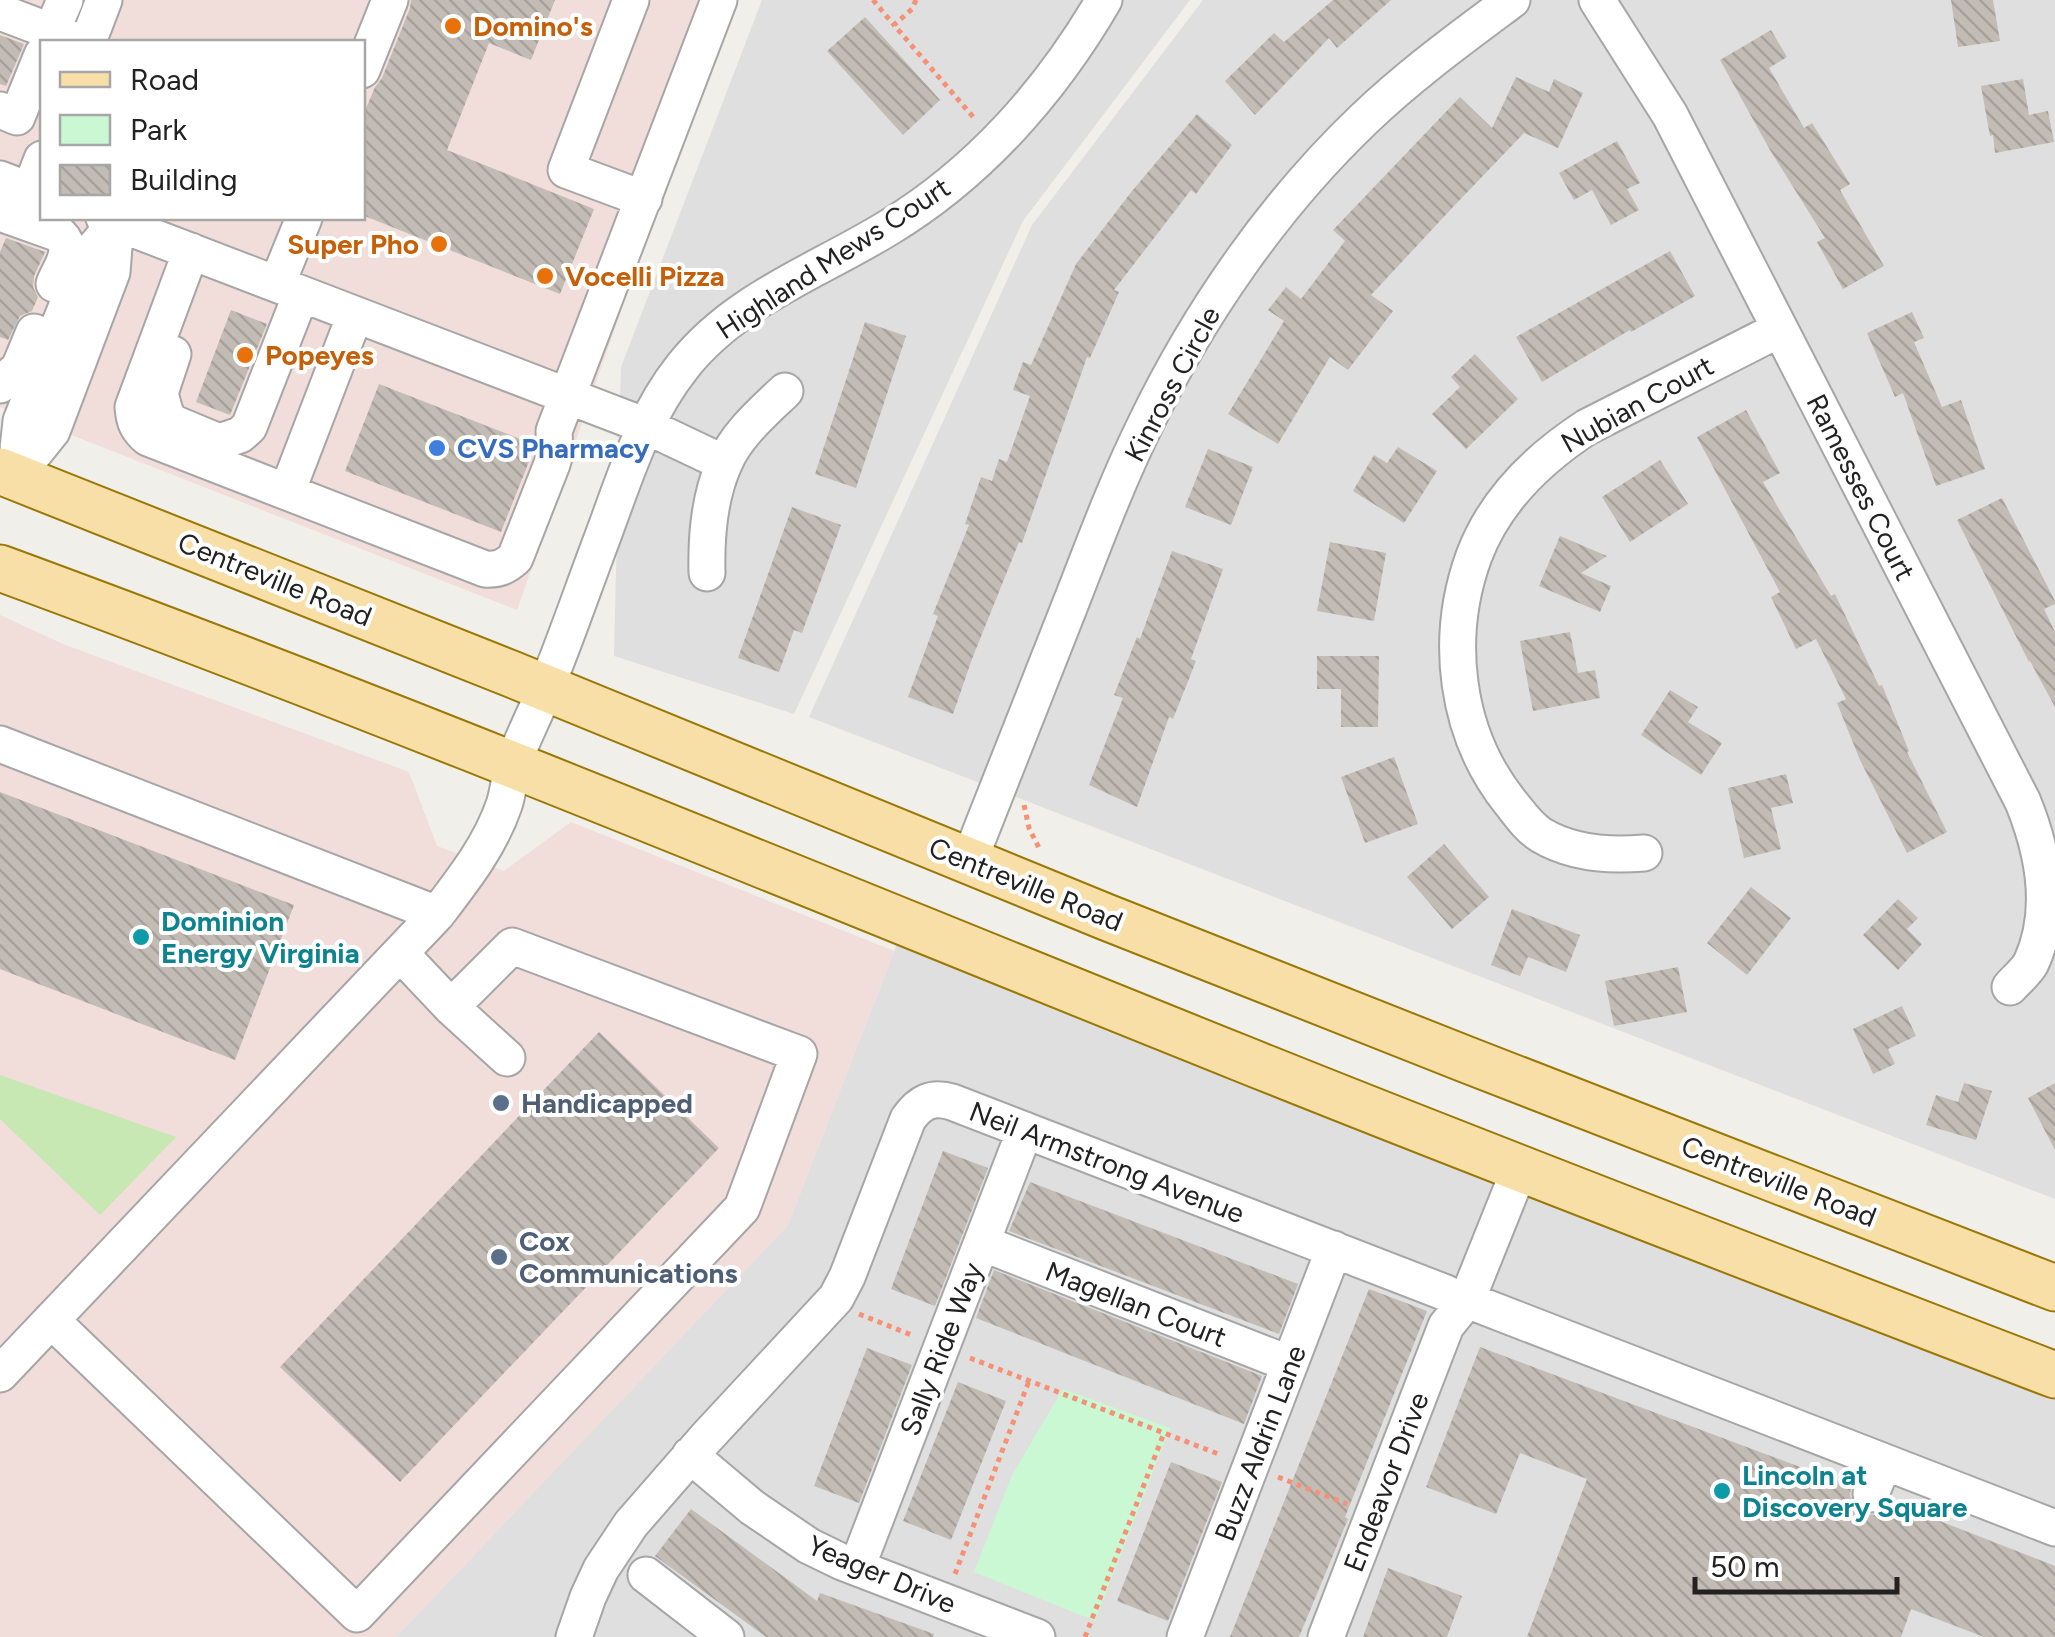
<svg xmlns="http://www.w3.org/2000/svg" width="2055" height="1637" font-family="Figtree,sans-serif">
<defs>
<pattern id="building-back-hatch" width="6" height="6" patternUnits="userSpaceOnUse" patternTransform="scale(2.5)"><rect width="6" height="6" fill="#c2bcb5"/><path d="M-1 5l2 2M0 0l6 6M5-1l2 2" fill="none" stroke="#a6a19b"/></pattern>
</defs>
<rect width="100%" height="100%" fill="#f1efe9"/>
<path fill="#dfdfdf" d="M762,0H1190L1023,221L794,714L614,656L621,367Z
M1203,0H2055V1199L809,717L1032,225Z
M905,923L2055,1375V1637H396L788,1225Z"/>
<path fill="#f1ddd9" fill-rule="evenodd" d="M0,0H729L517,610L0,407ZM42,42H362V218H42Z
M0,615L63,644L409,772L437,846L504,871L571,822L894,951L788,1225L396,1637H0Z"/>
<path fill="#c7e8b2" d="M0,1075L176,1137L100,1215L0,1119Z"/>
<path fill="#c9f8d2" d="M1063,1389L1170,1428L1095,1621L974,1572L1012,1475Z"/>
<path fill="url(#building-back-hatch)" d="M411,0H555L531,60L489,43L447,150L594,209L560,294L362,215V118L375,87L382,78L410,8Z
M1333,0H1391L1337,48L1329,38L1255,115L1225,81L1274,33L1284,42Z
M1951,0H1993L2000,41L1958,47Z
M865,17L940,100L903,135L827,51Z
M1771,30L1787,57L1769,68L1804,128L1812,123L1850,184L1840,190L1884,266L1843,289L1817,242L1825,238L1770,150L1720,60Z
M0,35L24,44L6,86L0,84Z
M1516,77L1549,92L1554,79L1583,93L1558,148L1524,133L1454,206L1371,295L1393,311L1348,370L1330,357L1278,444L1228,414L1284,321L1268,310L1286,287L1301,299L1345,241L1333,230L1460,97L1492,128Z
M2023,79L2029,115L2048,111L2054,142L1995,153L1993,135L1990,136L1981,86Z
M1197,114L1232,145L1196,194L1191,190L1114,290L1119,292L1090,358L1087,357L1022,543L1019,542L972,659L953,714L908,697L938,616L933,614L969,525L965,524L981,477L992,481L999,459L1007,462L1030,396L1013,390L1023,362L1031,365L1076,264L1132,191Z
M1617,141L1640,183L1627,189L1639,210L1611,225L1592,190L1574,200L1559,173Z
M6,238L45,252L34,276L33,287L38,297L32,311L20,316L8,340L0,337V252Z
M1670,251L1695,296L1631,332L1630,330L1542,382L1516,337Z
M231,310L267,324L230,415L196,402Z
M1912,312L1924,338L1914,342L1942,407L1961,400L1985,469L1936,486L1903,393L1895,397L1867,333Z
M865,322L906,336L856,488L815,474Z
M1475,354L1518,399L1466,449L1432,414L1460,387L1451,377Z
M379,384L533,444L534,449L501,532L345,471Z
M1746,410L1780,473L1763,482L1831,596L1835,594L1879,686L1882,685L1909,751L1907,752L1947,832L1907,853L1860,760L1837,703L1846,699L1816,639L1796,649L1771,597L1780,592L1697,437Z
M1398,447L1437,471L1404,523L1353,491L1374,455L1387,463Z
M1208,449L1253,467L1231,525L1185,507Z
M1660,460L1688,504L1630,542L1602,497Z
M2002,498L2055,601V604L2044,609L2055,632V707L2030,661L2029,662L1957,520Z
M792,507L841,525L802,633L794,630L779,672L738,658Z
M1560,536L1607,556L1581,573L1611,586L1600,612L1539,586Z
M1330,542L1386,553L1374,621L1317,611Z
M1172,551L1223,569L1191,659L1196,661L1173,719L1169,717L1137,807L1089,785L1123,698L1114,695L1137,637L1140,639Z
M1570,632L1578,673L1595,670L1600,698L1533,711L1520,641Z
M1317,656H1379L1378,727H1341V689H1317Z
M1670,690L1698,707L1688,722L1722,743L1701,775L1641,735Z
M1394,757L1418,824L1365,843L1341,777Z
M1786,774L1793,803L1771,808L1781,849L1744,858L1728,788Z
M0,792L294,905L235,1060L0,969Z
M1444,844L1489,897L1452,929L1407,877Z
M1751,887L1791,918L1747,975L1707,943Z
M1898,899L1918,918L1907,929L1922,944L1898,970L1863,935Z
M1512,909L1580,935L1566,972L1528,957L1520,976L1491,965Z
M1678,967L1687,1012L1614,1026L1605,981Z
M1902,1006L1916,1036L1888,1049L1895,1064L1873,1074L1853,1029Z
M599,1032L719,1148L400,1482L280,1367Z
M1964,1083L1992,1091L1976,1140L1926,1125L1936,1095L1958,1102Z
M2055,1083V1150L2028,1098Z
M943,1151L988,1168L935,1306L891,1289Z
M1030,1182L1298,1284L1279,1334L1009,1231Z
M994,1270L1262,1376L1244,1424L976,1318Z
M1369,1289L1427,1311L1345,1517L1348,1519L1299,1637H1230Z
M1480,1347L1851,1486L1850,1496L1854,1506L1864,1514L1875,1515L1883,1511L1891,1502L2055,1566V1637H1984L1911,1609L1901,1637H1527L1587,1479L1520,1453L1496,1514L1426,1487Z
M867,1348L912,1365L859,1503L814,1486Z
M958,1382L1006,1401L951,1540L903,1521Z
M1171,1462L1222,1482L1168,1621L1117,1601Z
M691,1509L817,1601L820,1593L934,1634L933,1637H766L655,1556Z
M1388,1568L1462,1596L1447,1637H1363Z"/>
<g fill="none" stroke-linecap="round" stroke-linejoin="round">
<g stroke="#a6a6a6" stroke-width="39">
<path id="minor" d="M631,0L566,170L644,199
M1597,0L1670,115L2023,802C2044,854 2055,911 2031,963C2026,972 2017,979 2010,987
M0,12L79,42
M47,42L65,0
M88,42L104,0
M362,70L390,0
M0,110L17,117L42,55
M0,179L42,195
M30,190L42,159
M0,213L59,234C76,250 61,266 54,284
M104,218L646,426L724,463
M191,251L133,407C134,421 137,429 148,438L485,569C498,570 505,567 515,558L552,464L555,454L554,431L719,0
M277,284L304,218
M173,354L160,393L165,412L171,422L219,442L240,435L249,427L301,294
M0,385L19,368L34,332
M15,477L52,431L112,272L116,222
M15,477L21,421L86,258L116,222
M287,492L355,315
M707,573C706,536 709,498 724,464C736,435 763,412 785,391
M0,744L437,914
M1644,853C1610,856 1571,853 1541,835C1528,827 1519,813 1510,802C1455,733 1444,638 1474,556C1495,500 1538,459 1587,427L1780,329
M969,861C1004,774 1038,687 1072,600C1095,541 1117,482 1145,425C1199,313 1274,205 1364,119C1410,75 1461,38 1512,0
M451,1007L507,1058
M982,1243L1290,1364
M1467,1300L2055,1528
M51,1320L357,1614L742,1208L799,1054L512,946L451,1007L400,953
M0,1374L437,914C463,880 490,846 504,805C509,791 509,775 514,761C524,735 537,710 547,685C567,636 584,586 603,536C625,477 643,416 683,366C736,299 818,271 888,228C979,173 1051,91 1104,0
M690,1455L753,1508L809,1546L842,1562L1037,1637
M1871,1494L1884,1462
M857,1567L1025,1130
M646,1575L726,1637
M574,1637L588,1597L601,1569L631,1524L706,1438L836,1298L847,1277L908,1119C920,1102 932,1096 952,1102L1446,1293
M1185,1637L1334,1249
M1326,1637L1446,1326L1467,1300L1520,1168"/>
</g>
<g stroke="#997806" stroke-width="49">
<path id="major" d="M0,471L509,673L1106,917L1465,1059L2055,1288
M0,568C417,721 826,892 1238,1057C1509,1166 1782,1270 2055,1375"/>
</g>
<path stroke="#f59176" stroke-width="5" stroke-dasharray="5 5" stroke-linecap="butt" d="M873,0L894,25
M916,0L912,9L894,25L974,118
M1024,805L1029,828L1040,850
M859,1314L914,1336
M970,1358L1221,1455
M1278,1477L1347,1504
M955,1574L1029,1381
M1085,1637L1164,1433"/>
<use href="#minor" stroke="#fff" stroke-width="35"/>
<use href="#major" stroke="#f8dea7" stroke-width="45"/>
</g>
<g fill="#e8710a" stroke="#fff" stroke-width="4">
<circle cx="453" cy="26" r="10"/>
<circle cx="439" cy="244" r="10"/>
<circle cx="545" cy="276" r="10"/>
<circle cx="245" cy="355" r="10"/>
</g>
<circle fill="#3f7fe0" stroke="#fff" stroke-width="4" cx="437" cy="448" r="10"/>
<g fill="#0f9aa8" stroke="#fff" stroke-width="4">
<circle cx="141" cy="937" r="10"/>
<circle cx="1722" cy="1491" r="10"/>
</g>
<g fill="#5c6f8a" stroke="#fff" stroke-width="4">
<circle cx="501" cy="1103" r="10"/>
<circle cx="499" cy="1257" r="10"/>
</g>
<g text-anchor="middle" stroke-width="8" stroke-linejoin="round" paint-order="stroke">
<g font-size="28" font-weight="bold" fill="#c56008" stroke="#fff" text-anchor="start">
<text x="473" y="36">Domino's</text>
<text x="419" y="254" text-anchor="end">Super Pho</text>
<text x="565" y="286">Vocelli Pizza</text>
<text x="265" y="365">Popeyes</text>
</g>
<g font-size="28" fill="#222" stroke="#fff">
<text transform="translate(833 258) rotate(-33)" y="10">Highland Mews Court</text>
<text transform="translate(1172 384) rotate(-62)" y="10">Kinross Circle</text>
<text transform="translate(1637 404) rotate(-29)" y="10">Nubian Court</text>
<text transform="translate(1861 487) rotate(63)" y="10">Ramesses Court</text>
<text transform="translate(275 579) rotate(22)" y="10">Centreville Road</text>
<text transform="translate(1026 884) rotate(22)" y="10">Centreville Road</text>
<text transform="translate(1107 1162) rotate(21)" y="10">Neil Armstrong Avenue</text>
<text transform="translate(1779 1181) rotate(21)" y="10">Centreville Road</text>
<text transform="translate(1136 1304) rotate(21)" y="10">Magellan Court</text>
<text transform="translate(941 1349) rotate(-69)" y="10">Sally Ride Way</text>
<text transform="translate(1260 1443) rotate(-69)" y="10">Buzz Aldrin Lane</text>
<text transform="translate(1386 1482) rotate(-69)" y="10">Endeavor Drive</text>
<text transform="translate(882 1574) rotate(23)" y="10">Yeager Drive</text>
</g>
<g font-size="28" font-weight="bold" fill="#366cbe" stroke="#fff" text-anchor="start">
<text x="457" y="458">CVS Pharmacy</text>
</g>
<g font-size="28" font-weight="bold" fill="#0d838f" stroke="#fff" text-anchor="start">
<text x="161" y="931">Dominion<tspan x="161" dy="32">Energy Virginia</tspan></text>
<text x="1742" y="1485">Lincoln at<tspan x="1742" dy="32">Discovery Square</tspan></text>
</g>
<g font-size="28" font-weight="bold" fill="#4e5e75" stroke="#fff" text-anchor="start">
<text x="521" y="1113">Handicapped</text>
<text x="519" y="1251">Cox<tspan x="519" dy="32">Communications</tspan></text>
</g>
</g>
<rect x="40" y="40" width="325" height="180" fill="#ffffff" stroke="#a7a7a7" stroke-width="2.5"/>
<rect x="60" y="72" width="50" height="15" fill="#f8dea7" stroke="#a7a7a7" stroke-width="2.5"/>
<text x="130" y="90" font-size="30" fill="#222222">Road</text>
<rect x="60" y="115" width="50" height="30" fill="#c9f8d2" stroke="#a7a7a7" stroke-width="2.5"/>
<text x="130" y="140" font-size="30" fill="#222222">Park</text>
<rect x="60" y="165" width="50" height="30" fill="url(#building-back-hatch)" stroke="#a7a7a7" stroke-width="2.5"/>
<text x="130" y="190" font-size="30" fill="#222222">Building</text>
<path d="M1695 1577v15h202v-15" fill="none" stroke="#222222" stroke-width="5"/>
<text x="1710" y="1577" font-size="30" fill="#222222" stroke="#ffffff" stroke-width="8" paint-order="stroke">50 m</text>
</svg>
